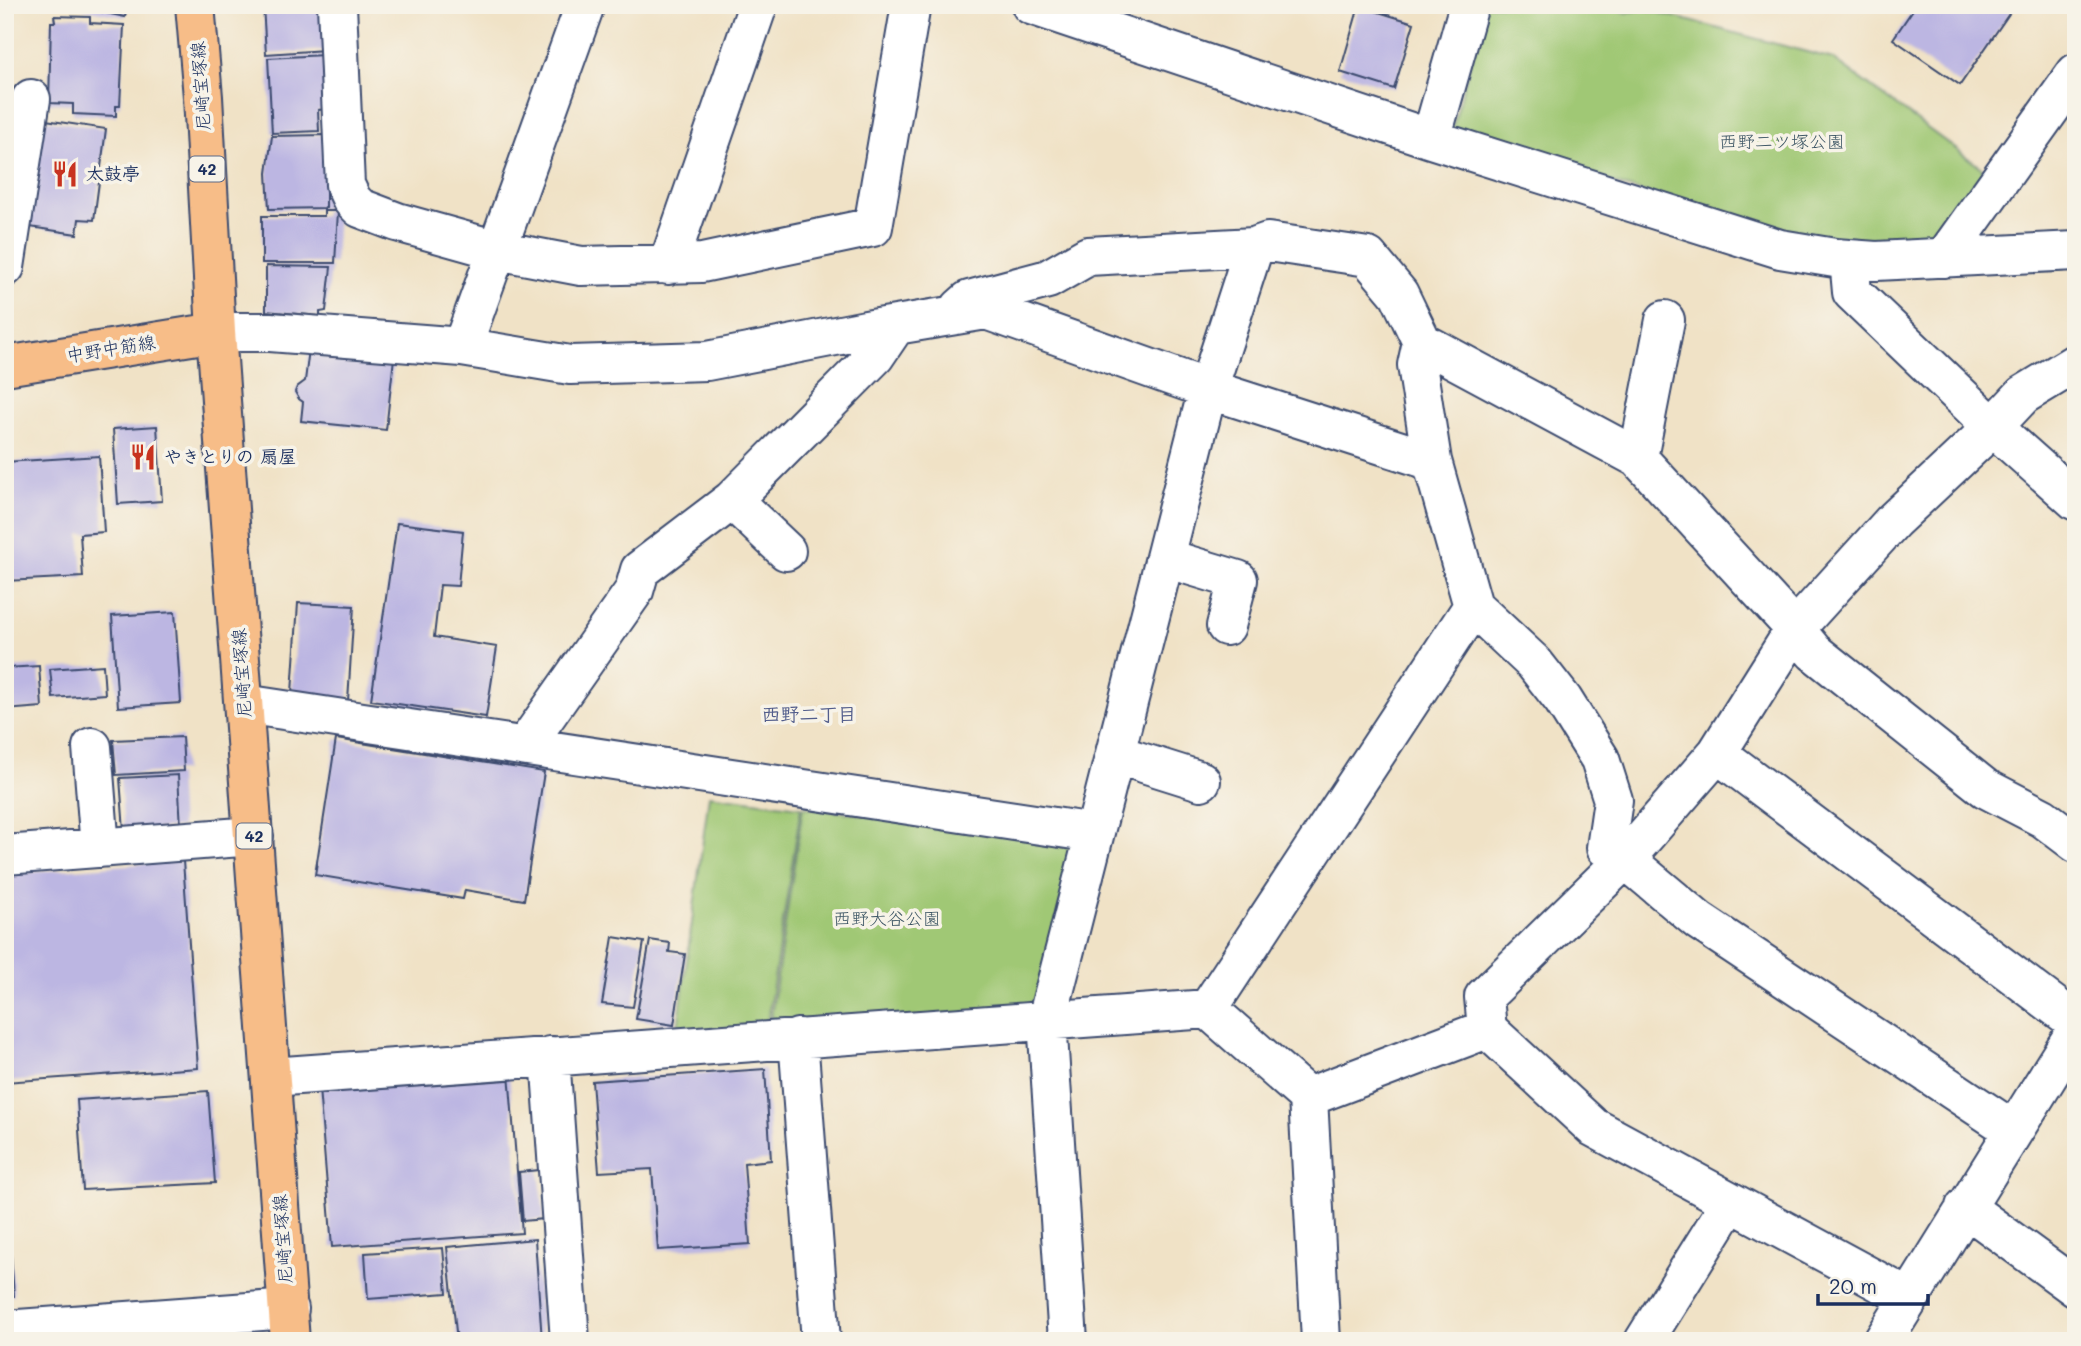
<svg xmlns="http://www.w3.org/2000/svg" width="2081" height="1346" font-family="Mali,'Klee One',sans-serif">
<rect width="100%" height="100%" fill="#f7f3e8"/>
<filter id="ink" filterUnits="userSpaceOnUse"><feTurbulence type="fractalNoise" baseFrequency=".0143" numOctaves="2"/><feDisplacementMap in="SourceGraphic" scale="14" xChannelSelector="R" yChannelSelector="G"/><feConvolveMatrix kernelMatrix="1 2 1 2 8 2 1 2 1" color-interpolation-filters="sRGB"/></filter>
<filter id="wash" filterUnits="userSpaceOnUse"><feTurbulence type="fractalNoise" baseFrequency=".00686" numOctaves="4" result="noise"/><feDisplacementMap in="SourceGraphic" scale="28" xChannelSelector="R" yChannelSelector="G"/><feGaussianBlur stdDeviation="1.57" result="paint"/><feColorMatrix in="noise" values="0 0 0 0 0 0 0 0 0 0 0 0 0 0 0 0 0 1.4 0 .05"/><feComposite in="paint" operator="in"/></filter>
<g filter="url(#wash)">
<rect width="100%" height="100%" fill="#f0e2c6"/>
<path fill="#a0c874" stroke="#5e7c69" stroke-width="2" d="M1486,5H1562L1565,7L1567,5H1606L1625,13L1645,9L1833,59L1991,175L1947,238L1826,249L1451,133Z
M709,795L801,807L766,1030L677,1034Z
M803,807L1075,842L1038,996L1024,1009L769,1029Z"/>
<g id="blocks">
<path fill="#bcb6e2" d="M82,5H128L125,17L82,8Z
M263,5H322L325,50L266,54Z
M1916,5H2015L1960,85L1893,39Z
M1359,6L1414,23L1394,89L1340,72Z
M54,16L90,17V23L124,25L120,106H116V116L73,114V104L49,103L51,22H55Z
M324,55L327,109L318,110L319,131L272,133L268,58Z
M39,119L106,129L94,220L79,219L77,234L23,226Z
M324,135L332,189H326V208L269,209L267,173L272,136Z
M324,211H338L335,263H262V216H324Z
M266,266L331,267L326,311L320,312V316L266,311Z
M309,349L394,358L386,430L301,421L303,402L299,399L295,392L297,387L305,381Z
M157,426L162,501L118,504L113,429Z
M99,456L104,532L80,534L83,577L5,581V462Z
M397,523L463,531L458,586L440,585L434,637L497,647L486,717L371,700Z
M298,603L354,606L348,701L292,693Z
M175,612L181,703L118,707L112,616Z
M103,665L105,694L53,698L50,669Z
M39,666L42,707L5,710V668Z
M182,737L184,771L116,775L113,740Z
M336,739L544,772L524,900L465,890L463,899L315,875Z
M178,775L181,827L124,831L120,778Z
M183,861L198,1068L5,1082V874Z
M613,937L644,942L633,1007L602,1004Z
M650,940L670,943L669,952L685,954L674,1025L636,1019Z
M765,1069L771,1160L744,1163L750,1244L658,1250L652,1169L599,1172L592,1081Z
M509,1073L522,1233L332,1247L319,1088Z
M208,1091L215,1183L83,1190L77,1100Z
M539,1170L544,1219L523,1221L519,1172Z
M5,1199H7L14,1296H5Z
M535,1239L542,1341H457L447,1247Z
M443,1248L447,1293L368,1299L365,1253Z
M216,1336V1341H173V1339Z"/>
</g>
</g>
<g filter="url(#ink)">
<use href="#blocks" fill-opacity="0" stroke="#3b4a6e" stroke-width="2"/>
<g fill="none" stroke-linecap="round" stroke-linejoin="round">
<g stroke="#3b4a6e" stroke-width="42">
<path id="minor" d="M337,5L345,185L352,200L360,208L397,222L497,250L581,266L702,263L873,227L911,5
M1031,5L1431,139L1780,249L1835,258L1876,261L2076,251
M1431,139L1469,5
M1944,258L2076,73
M1849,259L1852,292L1993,427L2076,501
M668,265L758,5
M5,267L31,99
M960,308L969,300L1048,279L1088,256L1254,247
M216,332H270L462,347L570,365L707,361L866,330L986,310L1208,389L1432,461
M462,347L585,5
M1638,458L1665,320
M732,500L786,551
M1165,558L1238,580L1226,626
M1473,606L1534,663L1563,700L1600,759L1613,800L1606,848L1625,859L1484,997L1487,1029
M244,704L1094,833
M525,746L634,591L640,570L732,500L875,356L896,325
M92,747L100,848
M1717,753L1795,629L1814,652L1985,788L2043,818L2076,843
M1115,754L1201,781
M5,855L254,836
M1208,1009L1308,1097L1321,1341
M798,1038L821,1341
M550,1056L570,1341
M271,1077L1208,1009L1473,606L1432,461L1417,365L1422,342
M1308,1097L1487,1029L1593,1127L1909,1298
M2013,1130L1699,921L1625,859L1717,753L2076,1022
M1965,1207L2076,1288
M5,1330L289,1309
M1068,1341L1047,1020L1208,389L1254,247L1268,242L1368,257L1399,294L1422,342L1638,458L1795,629L1893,521L1993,427L2023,395L2076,363
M1644,1341L1730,1203
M1883,1341L2076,1031"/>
</g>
<g stroke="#3b4a6e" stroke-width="42">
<path id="major" d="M195,5L203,97L216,332L290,1341
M5,366L216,332"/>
</g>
<use href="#minor" stroke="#fff" stroke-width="38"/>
<use href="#major" stroke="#f7bd88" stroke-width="38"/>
</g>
</g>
<defs>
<g id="restaurant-bare" transform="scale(2.1)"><path d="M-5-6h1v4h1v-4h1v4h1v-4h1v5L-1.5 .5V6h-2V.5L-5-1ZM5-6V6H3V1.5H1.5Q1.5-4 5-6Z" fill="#c8321e" stroke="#f7f3e8" stroke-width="2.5" paint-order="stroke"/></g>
</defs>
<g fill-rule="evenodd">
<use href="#restaurant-bare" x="65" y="174"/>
<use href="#restaurant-bare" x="143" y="457"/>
</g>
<g text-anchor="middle" stroke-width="7" stroke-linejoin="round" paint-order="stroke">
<g fill="#f7f3e8" stroke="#5d6a87" stroke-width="2">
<rect x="189.5" y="156.5" width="35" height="25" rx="5"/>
<rect x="236.5" y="823.5" width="35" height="25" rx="5"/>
</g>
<g font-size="16" font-weight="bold" fill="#1b2f5e">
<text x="207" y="175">42</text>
<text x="254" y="842">42</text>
</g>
<g font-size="18" fill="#1b2f5e" stroke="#f7f3e8">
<text transform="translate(201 86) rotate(-94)" y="6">尼崎宝塚線</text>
<text transform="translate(111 349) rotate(-9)" y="6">中野中筋線</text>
<text transform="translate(242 673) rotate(-94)" y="6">尼崎宝塚線</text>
<text transform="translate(283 1239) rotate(-94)" y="6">尼崎宝塚線</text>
</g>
<g font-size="18" fill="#3c5564" stroke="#f7f3e8">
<text x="1782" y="148">西野二ツ塚公園</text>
<text x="887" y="925">西野大谷公園</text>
</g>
<g font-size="18" font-weight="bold" fill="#1b2f5e" stroke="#f7f3e8" text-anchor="start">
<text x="86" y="180">太鼓亭</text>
<text x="164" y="463">やきとりの 扇屋</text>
</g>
<g font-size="19" font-weight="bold" fill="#535e8c" stroke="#f7f3e8">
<text x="809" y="721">西野二丁目</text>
</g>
</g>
<rect width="2081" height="1346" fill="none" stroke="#f7f3e8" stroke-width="28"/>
<path d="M1818 1294v10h110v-10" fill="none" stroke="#1b2f5e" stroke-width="3.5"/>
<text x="1829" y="1294" font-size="21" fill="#1b2f5e" stroke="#f7f3e8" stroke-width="5" paint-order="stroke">20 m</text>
</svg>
